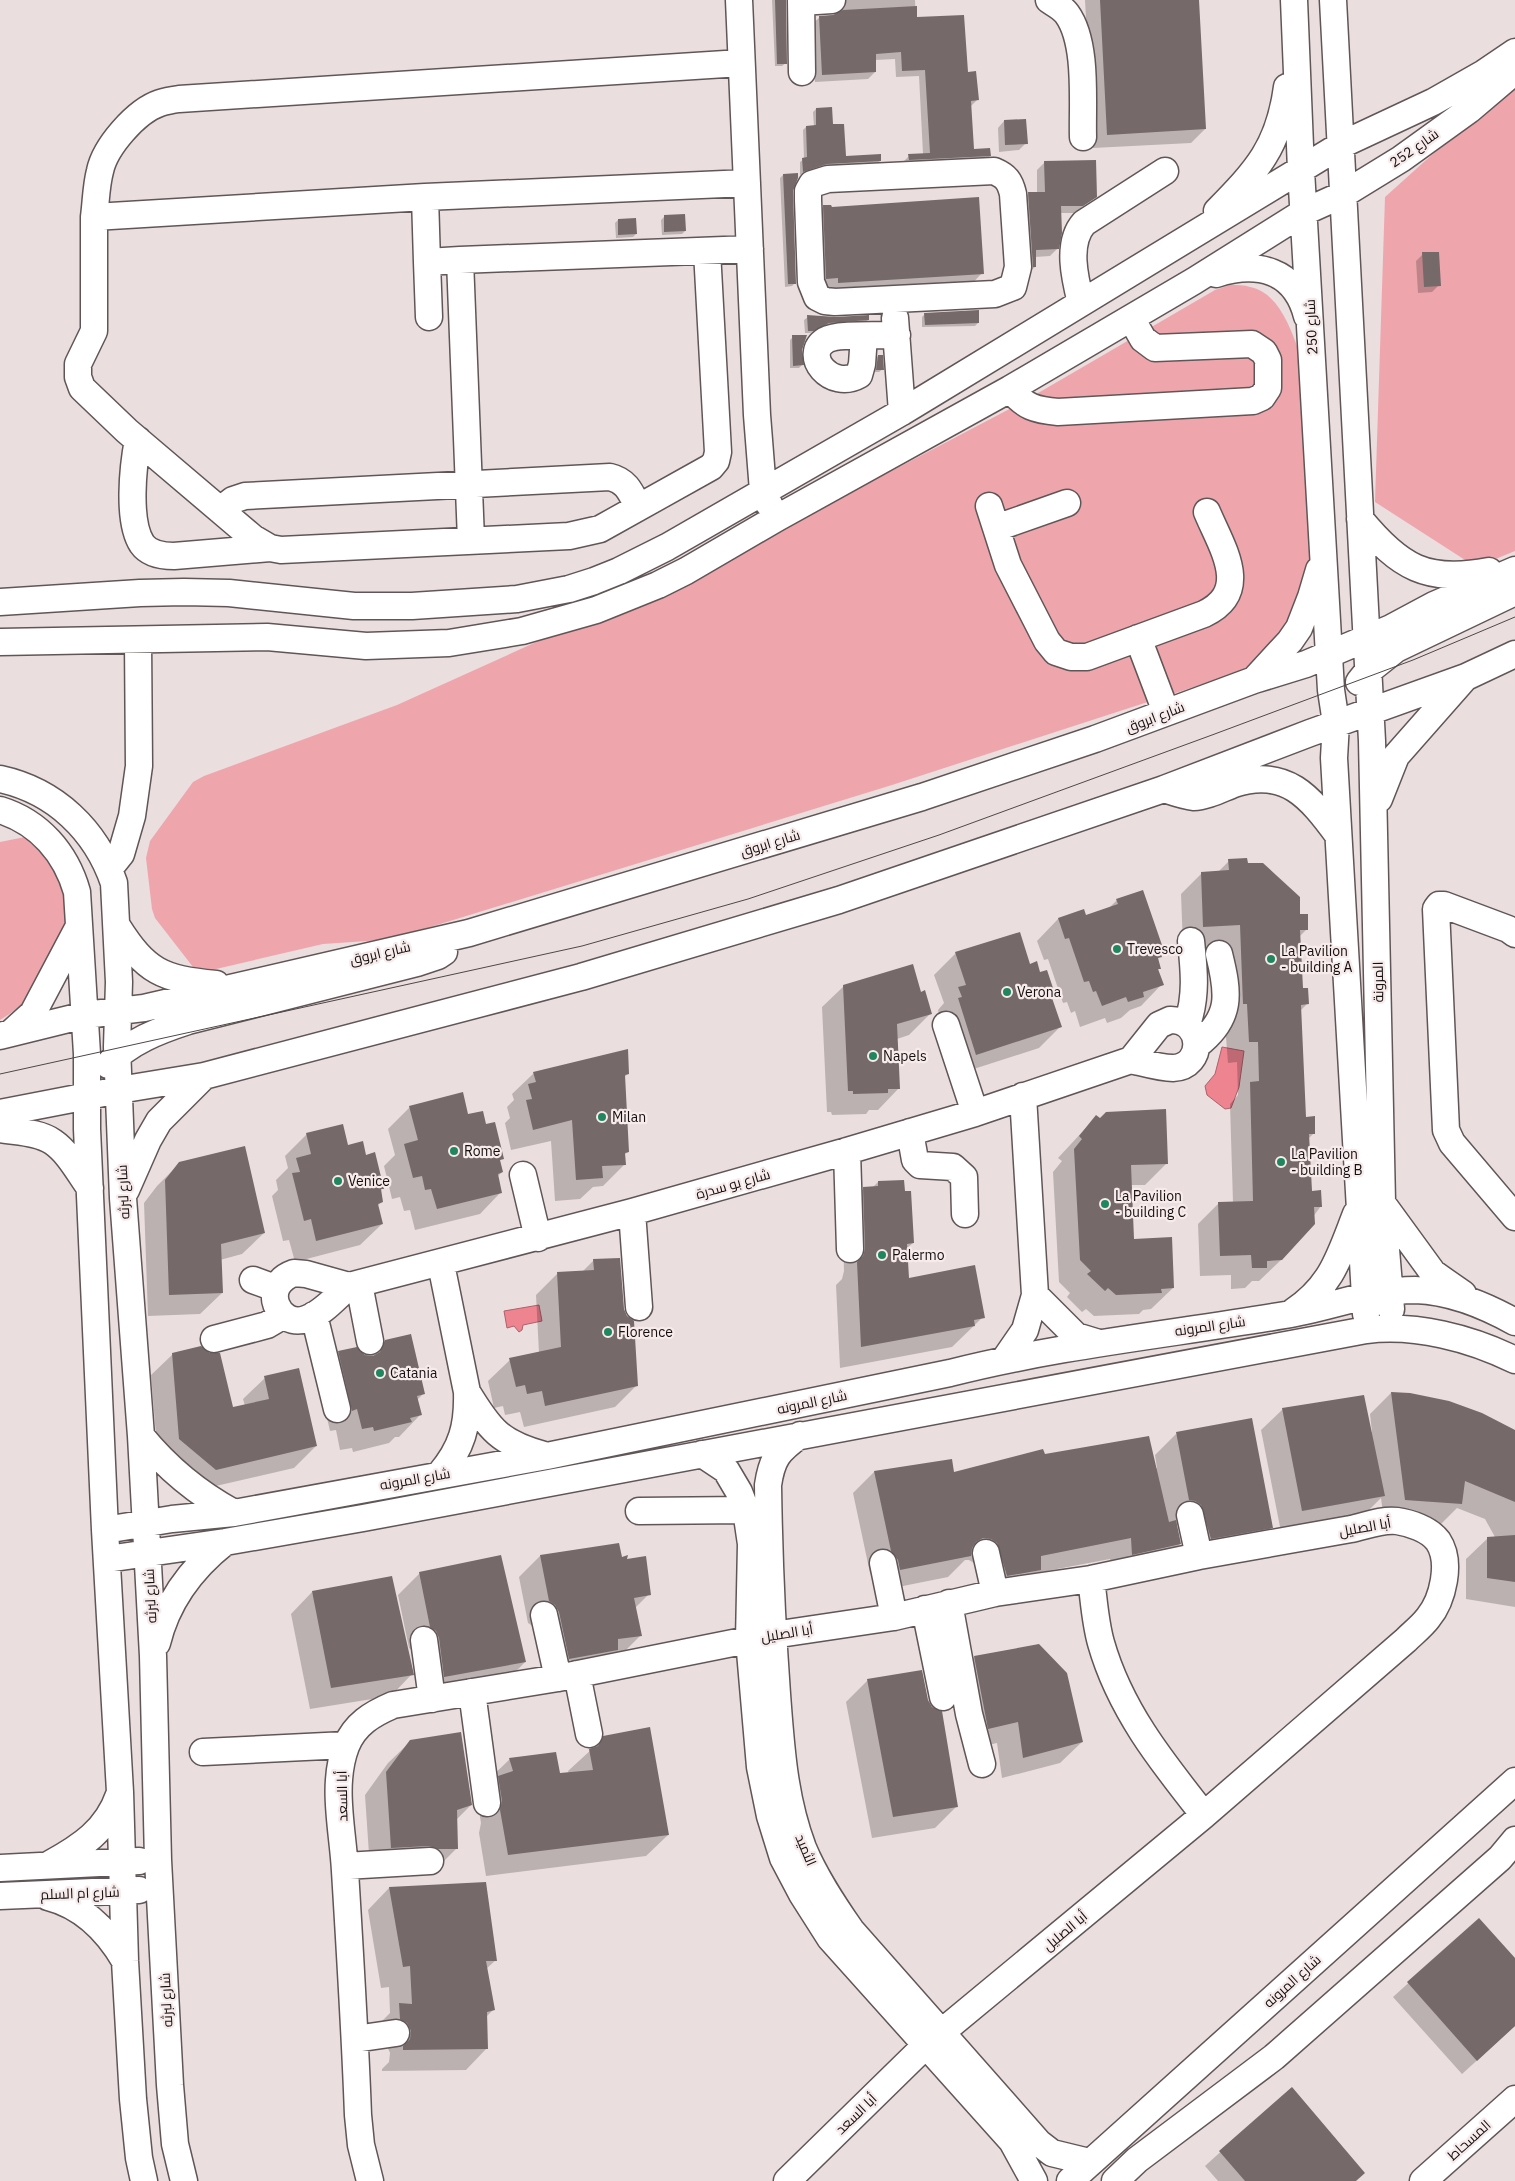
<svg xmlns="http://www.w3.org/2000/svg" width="1515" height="2181" font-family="'IBM Plex Sans',Cairo,sans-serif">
<rect width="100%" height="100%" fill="#ebdede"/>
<path fill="#eea6ac" d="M1515,80V551L1476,567L1375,502L1385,197Z
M1230,285C1237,285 1244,285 1250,287C1277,292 1290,326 1298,349L1314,543L1307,592L1272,648L1240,672L892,785L398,937L382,940L323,944L203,972L193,967L155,918L152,909L146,858L150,841L193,782L204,776L397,705L749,546L1021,403L1215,290Z
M25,837C40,852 58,867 63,889C75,941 44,994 0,1020V842Z"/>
<path fill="#ee8490" stroke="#ad616a" d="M1222,1047L1244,1051L1239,1087L1231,1108L1225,1109L1207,1095L1205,1086L1215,1074Z
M539,1305L542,1321L523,1325L522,1330L519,1332L514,1326L507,1328L504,1311Z"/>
<path fill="#0003" d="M772,0H785L786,63L782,66H775Z
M838,0H915L916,19L967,73L977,100L970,107L973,150L990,156L983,163H902L909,156L923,154L919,76L896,77L895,59L875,60V72L868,79L815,82L812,24L820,17L839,14L841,7Z
M1085,0H1198L1205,129L1191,143L1093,148Z
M816,109L832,126L845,157L880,161L877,164L823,167L800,175V162L804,159L803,130L806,127H814L813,112Z
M1004,121L1026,143L1019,150L999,152L998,128Z
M1045,162L1095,197L1074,213H1060L1058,248L1050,256L1035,257V267L1027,274L1021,202L1028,194L1037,193V170Z
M783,175L792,191L795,283L792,286L785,287L780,178Z
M824,206L830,208L982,273L969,287L825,296L810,220Z
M664,217L685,231L682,234L662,235L661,220Z
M618,220L636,234L633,237L616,238L615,223Z
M1423,254L1439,285L1432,292L1418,293L1416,261Z
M925,314L978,323L975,326L922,327V317Z
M808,317L868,320L864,323L825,326L810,333H805L804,320Z
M793,337L801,350L802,365L799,368H790V340Z
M878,356L883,369L879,372H874L875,360Z
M1229,861L1246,865L1299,915L1307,929L1299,937L1301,989L1307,1004L1300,1011L1304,1118L1314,1133L1308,1139L1311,1192L1321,1206L1281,1260L1259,1281H1252L1245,1288L1231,1289V1275L1200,1276L1198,1224L1219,1203H1233L1230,1104L1238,1095L1237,1062L1228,1063L1219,946L1183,947L1181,894L1202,873L1218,872Z
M1117,900L1161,948L1158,951L1160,956L1157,960L1160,968L1157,971L1162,984L1141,1006L1130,1010L1121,1018L1107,1023L1105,1018L1080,1027L1075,1011L1071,1013L1067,1002L1063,1003L1048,959L1044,960L1037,941L1058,919L1083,911L1085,916L1109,908Z
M956,953L1029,965L1039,974L1054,997L1052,1000L1060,1027L1039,1048L955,1075L938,1010L944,1003L934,975Z
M844,986L920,993L931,1013L909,1035L897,1039L899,1088L878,1110H869L866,1114L832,1115L831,1112H827L822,1007Z
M534,1073L628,1074L623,1078L628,1152L624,1155L625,1164L603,1186L593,1187L580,1199L555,1201L551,1141L511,1150L505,1123L510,1118L507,1107L514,1100L512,1094Z
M410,1107L467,1116L485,1126L502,1158L499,1161L502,1172L497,1177L501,1192L480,1214L415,1230L410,1210L404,1211L400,1197L392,1199L384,1166L395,1155L388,1129Z
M1096,1117L1167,1163L1145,1185H1130L1133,1240L1173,1288L1151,1309L1143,1310L1139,1314L1094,1316L1086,1309L1082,1312L1067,1297L1070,1293L1059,1282L1053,1172L1062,1161L1058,1158Z
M307,1134L347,1146L365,1156L383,1188L380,1191L382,1202L377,1206L382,1224L360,1245L295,1262L289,1240L283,1241L272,1196L278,1190L276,1180L288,1168L285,1156Z
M179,1164L264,1233L242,1254L220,1260L222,1293L200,1314L148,1316L144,1203L157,1186Z
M878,1182L913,1243L906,1249L908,1280L983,1317L952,1347L840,1368L836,1285L842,1279L844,1271L842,1210L864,1188L873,1187Z
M594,1260L623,1309L637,1385L615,1407L524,1427L520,1412L505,1415L503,1406L494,1408L488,1381L510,1360L539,1353L536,1295L557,1274L582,1272Z
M385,1342L424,1393L417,1400L420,1415L399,1437H395L389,1443L353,1452L352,1448L340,1450L336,1430L330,1431L317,1374L339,1352L370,1357Z
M173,1354L232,1409L245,1406L243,1399L265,1378L316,1446L294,1468L194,1491L158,1460L151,1375Z
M1391,1393L1515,1432V1607L1466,1599V1559L1488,1538L1495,1537L1485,1519L1457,1508L1440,1525L1384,1521L1381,1498L1362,1517L1281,1532L1261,1430L1283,1409L1372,1432L1370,1414Z
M1176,1434L1272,1527L1250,1549L1189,1560L1180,1527L1175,1523L1180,1544L1158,1566L1111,1576L1110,1559L1036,1573L1018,1591L969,1560H965L948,1577L878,1591L876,1581L870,1573L853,1493L874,1472L953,1474L1044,1455L1155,1469L1157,1468L1155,1455Z
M540,1556L621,1559L649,1594L635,1608L640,1636L619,1657L548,1680L534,1627L528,1623L519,1577Z
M420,1573L525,1662L504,1684L423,1698L415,1653L409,1648L398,1595Z
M312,1592L412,1674L391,1696L310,1709L291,1614Z
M974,1657L1082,1742L1060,1763L1002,1778L997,1743L967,1750L953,1679Z
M868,1680L927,1701L931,1708L957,1806L935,1828L872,1838L846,1702Z
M604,1738L668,1835L646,1856L486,1876L479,1833L481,1823L477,1798L488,1780L510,1759L559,1775L569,1774L568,1771Z
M410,1742L471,1805L456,1820L457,1848L435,1870L370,1869L365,1795L388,1763Z
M485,1883L496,1960L486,1969L493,2010L486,2017L487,2048L466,2070L382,2071V2069L389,2062L390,2053L378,2025L390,2013L389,1987L381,1988L368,1910L389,1888Z
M1479,1919L1515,1960V2026L1462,2074L1393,1997Z
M1291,2088L1355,2181H1218L1205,2166Z"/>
<path fill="#75696a" d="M775,0H786L787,64H777Z
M1100,0H1199L1206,129L1107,135Z
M917,6V17L964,15L968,72L976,71L979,100L971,101L974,149L990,148L991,156L909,160L908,154L930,153L925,70L902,71L901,52L876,54V72L822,75L819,16L833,15L843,10Z
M832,107L833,124H844L846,156L881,154V161L827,164L803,172L802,158L807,157L806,126L816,125V108Z
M1026,119L1028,144L1005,145L1004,120Z
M1096,160L1097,197L1083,206H1061L1062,233L1059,249L1036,250V267H1033L1028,192H1045L1044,161Z
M798,173V178L793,191L796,284H788L783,174Z
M979,197L984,274L838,283V278L826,279L823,205H831L832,207Z
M685,214L686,231L664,232V215Z
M636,218L637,234L618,235V219Z
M1422,252H1439L1441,286L1424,287Z
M979,310V323L925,325L924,313Z
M807,315L836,317L869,315V320L829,323L814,331H808Z
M792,335H807L802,350L804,365L793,366Z
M878,355H883L884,370H876Z
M1247,858L1248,863H1263L1300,897V914H1308V930H1300L1303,988H1308L1309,1004L1301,1005L1306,1117L1315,1116V1134H1309L1312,1191L1321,1190L1322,1207H1314L1315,1224L1282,1260L1267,1261V1268H1252L1251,1255L1220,1256L1218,1202L1253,1201L1250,1082L1259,1081L1258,1042H1249L1247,1004H1243L1240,925L1203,927L1201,872L1229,870L1228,859Z
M1143,890L1163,948L1159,949L1162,957L1158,958L1161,969H1158L1164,985L1143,992L1144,997L1128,1002L1126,997L1102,1006L1096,991L1093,992L1089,981L1084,982L1069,938L1065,939L1058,918L1084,909L1086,915L1118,904L1116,899Z
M1020,932L1030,964L1037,961L1040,972L1047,970L1056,997L1052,998L1062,1027L976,1055L958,998L962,997L958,987L966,985L955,952Z
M913,964L921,992L925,990L932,1014L897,1024L900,1089H888V1093L853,1094V1091H848L843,985Z
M628,1049L629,1074L625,1075L629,1152L625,1153L626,1165L602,1166L603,1178L576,1180L572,1120L533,1130L526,1100L532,1099L528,1084L536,1082L533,1072Z
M463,1092L468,1114L483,1111L486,1124L495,1122L504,1159L500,1160L503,1172L498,1174L502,1193L437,1209L431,1189L425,1190L422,1176L413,1178L404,1144L418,1140L409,1106Z
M1166,1109L1168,1164L1131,1165L1134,1239L1172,1237L1174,1288L1161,1289L1162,1293L1116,1295L1108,1288L1105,1291L1087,1274L1091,1271L1080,1260L1074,1149L1082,1139L1079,1136L1096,1115L1100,1118L1106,1112Z
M343,1124L348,1145L363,1141L366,1155L375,1152L384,1189H381L383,1202L378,1204L383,1224L316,1241L311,1219L304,1221L292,1173L300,1172L296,1158L311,1154L306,1133Z
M245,1146L265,1233L221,1244L223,1293L169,1295L165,1180L179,1162Z
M904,1180L905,1191H911L914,1243L907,1244L909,1278L975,1265L985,1318L974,1320L975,1326L861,1347L857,1262L863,1256L865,1249L863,1187L878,1186V1181Z
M620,1258L624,1309L627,1316L634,1321L638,1386L545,1406L542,1391L527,1394L525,1385L516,1387L509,1358L561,1347L557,1272L594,1270L593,1259Z
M411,1334L425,1394L417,1396L422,1415L410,1418L412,1422L374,1431L373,1427L362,1429L357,1409L352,1411L338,1351L357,1347L365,1355L373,1356L380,1352L385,1340Z
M201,1346L210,1353H220L233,1407L269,1399L264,1376L299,1368L317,1446L216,1470L179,1439L172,1353Z
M1391,1392L1410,1393L1449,1401L1482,1413L1515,1430V1502L1465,1481L1462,1504L1405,1500Z
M1364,1395L1385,1496L1302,1511L1282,1408Z
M1252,1418L1273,1528L1211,1539L1201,1505L1195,1501L1189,1500L1176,1432Z
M1149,1436L1169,1522L1176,1520L1181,1544L1132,1555L1131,1538L1041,1556V1570L1007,1576L997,1543L991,1539L983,1538L976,1542L972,1548L971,1556L900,1570L898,1560L891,1551L874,1471L952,1459L954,1472L1043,1449L1045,1454Z
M1515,1535V1582L1487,1578V1537Z
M619,1543L622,1557L628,1555L627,1559L646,1556L651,1595L634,1598L642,1636L618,1639V1650L569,1659L559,1612L555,1605L549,1601L540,1555Z
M501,1555L526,1662L444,1677L439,1638L436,1631L430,1627L419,1572Z
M392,1576L414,1675L331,1688L312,1591Z
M1039,1644L1067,1673L1083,1742L1023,1758L1018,1722L988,1729L974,1656Z
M922,1670L928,1700L932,1707L942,1711L958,1807L893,1817L867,1679Z
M650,1727L669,1835L508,1855L500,1810L502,1801L498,1776L513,1771L509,1758L556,1752L560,1773L593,1770L589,1749L598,1746L603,1736Z
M461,1732L472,1805L457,1810L458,1849H438L429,1846L391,1848L386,1772L410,1740Z
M486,1882L497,1961H486L495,2010L487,2012L488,2049L403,2050V2046L410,2039L411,2031L407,2023L400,2019L399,2003L412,2004L410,1966L403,1967L389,1887Z
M1479,1918L1515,1958V2026L1477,2061L1407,1982Z
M1292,2087L1365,2173L1356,2181H1245L1219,2151Z"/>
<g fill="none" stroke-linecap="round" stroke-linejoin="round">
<g stroke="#615657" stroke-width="29">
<path id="minor" d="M739,0L757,415L763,491L769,504
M801,0L802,72
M1049,0C1055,4 1063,8 1067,14C1088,43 1082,103 1083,137
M1294,0L1301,170L1331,690L1336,723L1334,758L1366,1314
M1333,0L1372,741L1382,1202L1391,1309
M801,2L832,0
M994,171C1006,176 1010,181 1013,194L1018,267L1013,287L995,294L835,302L825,301L817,297L811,282L808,200V191L812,184L828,179Z
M425,197L747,183
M1217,211C1257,170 1279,147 1287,87
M94,217C96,202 96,186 100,171C105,147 136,111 160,103C166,101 172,100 179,99L741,63
M707,251L718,452L716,461L711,467L600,529L569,536L281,550L270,548L253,538L127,431L82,388L78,377V364L94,331V217L425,197L427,262L460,260L750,249
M460,260L471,540
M427,262L429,317
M1216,274C1257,261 1295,269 1307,316
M1081,303C1075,279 1066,243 1084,223L1165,171
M895,318L902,412
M864,336L862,364L859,375C831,391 801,355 826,340C837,333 882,336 897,335
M1010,389C1025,407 1035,410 1058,412L1253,401L1262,397L1268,388V360L1264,352L1252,344L1155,348L1143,339L1131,318
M138,440C133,466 127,521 142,544C149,554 164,556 174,556L270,548
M989,506L1008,565L1047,641L1056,652L1071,657H1087L1204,614C1252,591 1222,548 1207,512
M220,510L233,500L245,496L610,477C627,481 631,493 638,507
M1360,519C1400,568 1427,583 1489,571
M996,528L1067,503
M0,602L140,593L184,592L229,593L354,606H412L517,599L569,589L594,581L619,571L667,547L902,412L1341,145L1433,102L1484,73L1515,52
M1138,638L1166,712
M0,642L267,637L366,646L449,643L522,631L596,610L658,585L686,571L777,518L1010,389L1194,281L1304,212L1344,194L1401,159L1469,110L1515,71
M1254,680L1290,641L1299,628L1311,597L1319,570
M1359,682L1367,672L1396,649L1515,592
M0,779C55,791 96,830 114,883L119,982L117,1047L123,1198L141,1436L153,1656L158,1860L170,2085L175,2144L184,2181
M1164,789C1173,792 1184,796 1194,797C1206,797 1223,788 1234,784C1286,767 1310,797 1338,835
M1379,799L1396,756L1463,680
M0,810C39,822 66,853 77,892L87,1054V1129L105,1530L120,1792L125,1961L133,2099L139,2158L144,2181
M109,869L121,854L132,816L139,766L138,640
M117,926C146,972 162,979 216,984
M1515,934L1508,929L1444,905H1439L1436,909L1446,1130L1452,1143L1515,1217
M1170,1020C1204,1019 1205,1067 1173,1068C1160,1068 1144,1063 1131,1060L1159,1025Z
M1187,1024C1197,997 1194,969 1191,941
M946,1025L975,1113
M11,1033L33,1013L78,928
M0,1036L85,1015L144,1008L469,933L922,797L1095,739L1254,680L1306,664L1391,628L1434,605L1515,570
M1197,1045C1232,1018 1229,994 1219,954
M108,1065C128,1042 160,1030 188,1021L417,963L438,956L444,952
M0,1113L119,1090L204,1076L581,977L839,900L1164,789L1310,733L1466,677L1515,654
M0,1129C17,1132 39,1132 53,1142C69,1153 79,1173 90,1188
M910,1132L915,1160L920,1165L953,1167L964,1177L965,1214
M847,1151L850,1249
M523,1175L538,1238
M126,1190L148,1140L159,1121L204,1076
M1382,1203L1433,1273L1463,1294
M632,1212L639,1307
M294,1273L306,1274L349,1286C336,1297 322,1314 306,1319C279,1329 258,1286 294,1273Z
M253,1280L275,1288
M359,1284L370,1341
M349,1286L632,1212L847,1151L975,1113L1131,1060
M1035,1295L1076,1336L1099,1343
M1294,1311C1332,1286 1340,1255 1356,1214
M314,1315L337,1409
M214,1339L267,1325L284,1315
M1005,1359L1025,1330L1035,1295L1023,1096
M467,1392C490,1430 500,1443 544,1455
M800,1435C778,1451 772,1458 768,1485C769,1555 772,1625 777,1694C781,1747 784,1798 803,1848C815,1877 833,1904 851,1930L1039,2143L1052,2153L1089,2162
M141,1436C167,1468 197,1493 234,1513
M702,1454L726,1470L739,1492L746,1510L751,1544L749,1640L760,1767L770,1816L783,1858L802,1894L830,1938L1012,2141L1034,2181
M440,1474C462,1448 468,1426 467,1392L441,1264
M639,1511L746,1510
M1190,1515L1199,1556
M105,1530L172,1519L234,1513L547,1456L950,1373C1060,1345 1173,1334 1285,1315C1329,1308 1371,1290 1415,1290C1451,1291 1484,1305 1515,1322
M986,1553L995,1593
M107,1559L225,1542L363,1518L1366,1330C1416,1324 1470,1338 1515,1360
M883,1563L894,1617
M1091,1579C1094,1600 1095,1622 1101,1643C1120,1710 1162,1762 1204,1815
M949,1603L969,1714L982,1764
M925,1609L943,1697
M544,1615L558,1678
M424,1640L432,1699
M157,1643C167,1601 192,1568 225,1542
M577,1674L589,1734
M472,1692L487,1803
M203,1752L346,1745
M50,1864C81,1847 107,1830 119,1795
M345,1866L430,1861
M0,1868L139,1861
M0,1896L139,1890
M48,1897C83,1906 107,1930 125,1961
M355,2039L396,2033
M370,2181L361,2145L358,2115C355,2033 350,1952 345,1871C343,1831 331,1785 346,1746C355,1724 372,1714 393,1705L558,1678L773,1635L894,1617L995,1593L1091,1579L1199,1556L1351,1529C1365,1526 1382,1519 1397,1521C1410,1523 1429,1529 1438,1541C1452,1562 1443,1600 1428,1618C1422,1626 1413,1633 1406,1640L1204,1815L925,2046L787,2181
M1070,2181L1515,1781
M1115,2181L1137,2160L1274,2057L1500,1858L1515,1840
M1423,2181L1515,2099"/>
</g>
<use href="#minor" stroke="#fff" stroke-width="26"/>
<path stroke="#4e4848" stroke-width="1" d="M0,1074L582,946L748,899L939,835L1212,735L1413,660L1515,617"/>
</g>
<g fill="#218660" stroke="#f8ebeb" stroke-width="2">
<circle cx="1117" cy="949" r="5"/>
<circle cx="1271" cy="959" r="5"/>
<circle cx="1007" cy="992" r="5"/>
<circle cx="873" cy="1056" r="5"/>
<circle cx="602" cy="1117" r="5"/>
<circle cx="454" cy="1151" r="5"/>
<circle cx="1281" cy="1162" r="5"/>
<circle cx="338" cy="1181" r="5"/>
<circle cx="1105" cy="1204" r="5"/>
<circle cx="882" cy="1255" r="5"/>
<circle cx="608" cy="1332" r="5"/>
<circle cx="380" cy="1373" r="5"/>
</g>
<g text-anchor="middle" stroke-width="4.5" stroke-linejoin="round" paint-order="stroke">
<g font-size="14" fill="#141010" stroke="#f8ebeb">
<text transform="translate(1414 148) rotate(-35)" y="5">شارع 252</text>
<text transform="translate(1311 327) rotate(-93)" y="5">شارع 250</text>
<text transform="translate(1155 717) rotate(-21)" y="5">شارع ابروق</text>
<text transform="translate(770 843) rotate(-17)" y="5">شارع ابروق</text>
<text transform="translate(380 953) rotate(-13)" y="5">شارع ابروق</text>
<text transform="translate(1378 982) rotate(-91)" y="5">المرونة</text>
<text transform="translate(733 1184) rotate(-16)" y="5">شارع بو سدرة</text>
<text transform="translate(123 1192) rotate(-93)" y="5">شارع لبرثه</text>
<text transform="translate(1210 1326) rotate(-8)" y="5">شارع المرونه</text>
<text transform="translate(812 1402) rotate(-12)" y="5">شارع المرونه</text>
<text transform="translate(415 1479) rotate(-10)" y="5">شارع المرونه</text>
<text transform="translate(1365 1527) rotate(-10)" y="5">أبا الصليل</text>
<text transform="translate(150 1596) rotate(-93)" y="5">شارع لبرثه</text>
<text transform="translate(787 1633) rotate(-9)" y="5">أبا الصليل</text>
<text transform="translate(342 1796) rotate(-91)" y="5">أبا السعد</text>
<text transform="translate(806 1850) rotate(67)" y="5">الثميد</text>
<text transform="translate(80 1893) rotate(-2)" y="5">شارع ام السلم</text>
<text transform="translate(1065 1931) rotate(-40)" y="5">أبا الصليل</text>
<text transform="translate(1292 1981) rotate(-42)" y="5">شارع المرونه</text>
<text transform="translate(166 2000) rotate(-93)" y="5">شارع لبرثه</text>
<text transform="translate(856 2114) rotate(-44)" y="5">أبا السعد</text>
<text transform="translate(1469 2140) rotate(-42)" y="5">المسحاط</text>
</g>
<g font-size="14" fill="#141010" stroke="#f8ebeb" text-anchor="start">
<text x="1127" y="954">Trevesco</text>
<text x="1281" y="956">La Pavilion<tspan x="1281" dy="16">- building A</tspan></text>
<text x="1017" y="997">Verona</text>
<text x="883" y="1061">Napels</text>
<text x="612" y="1122">Milan</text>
<text x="464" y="1156">Rome</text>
<text x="1291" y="1159">La Pavilion<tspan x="1291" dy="16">- building B</tspan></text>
<text x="348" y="1186">Venice</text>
<text x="1115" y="1201">La Pavilion<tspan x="1115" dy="16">- building C</tspan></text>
<text x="892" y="1260">Palermo</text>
<text x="618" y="1337">Florence</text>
<text x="390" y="1378">Catania</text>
</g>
</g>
</svg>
